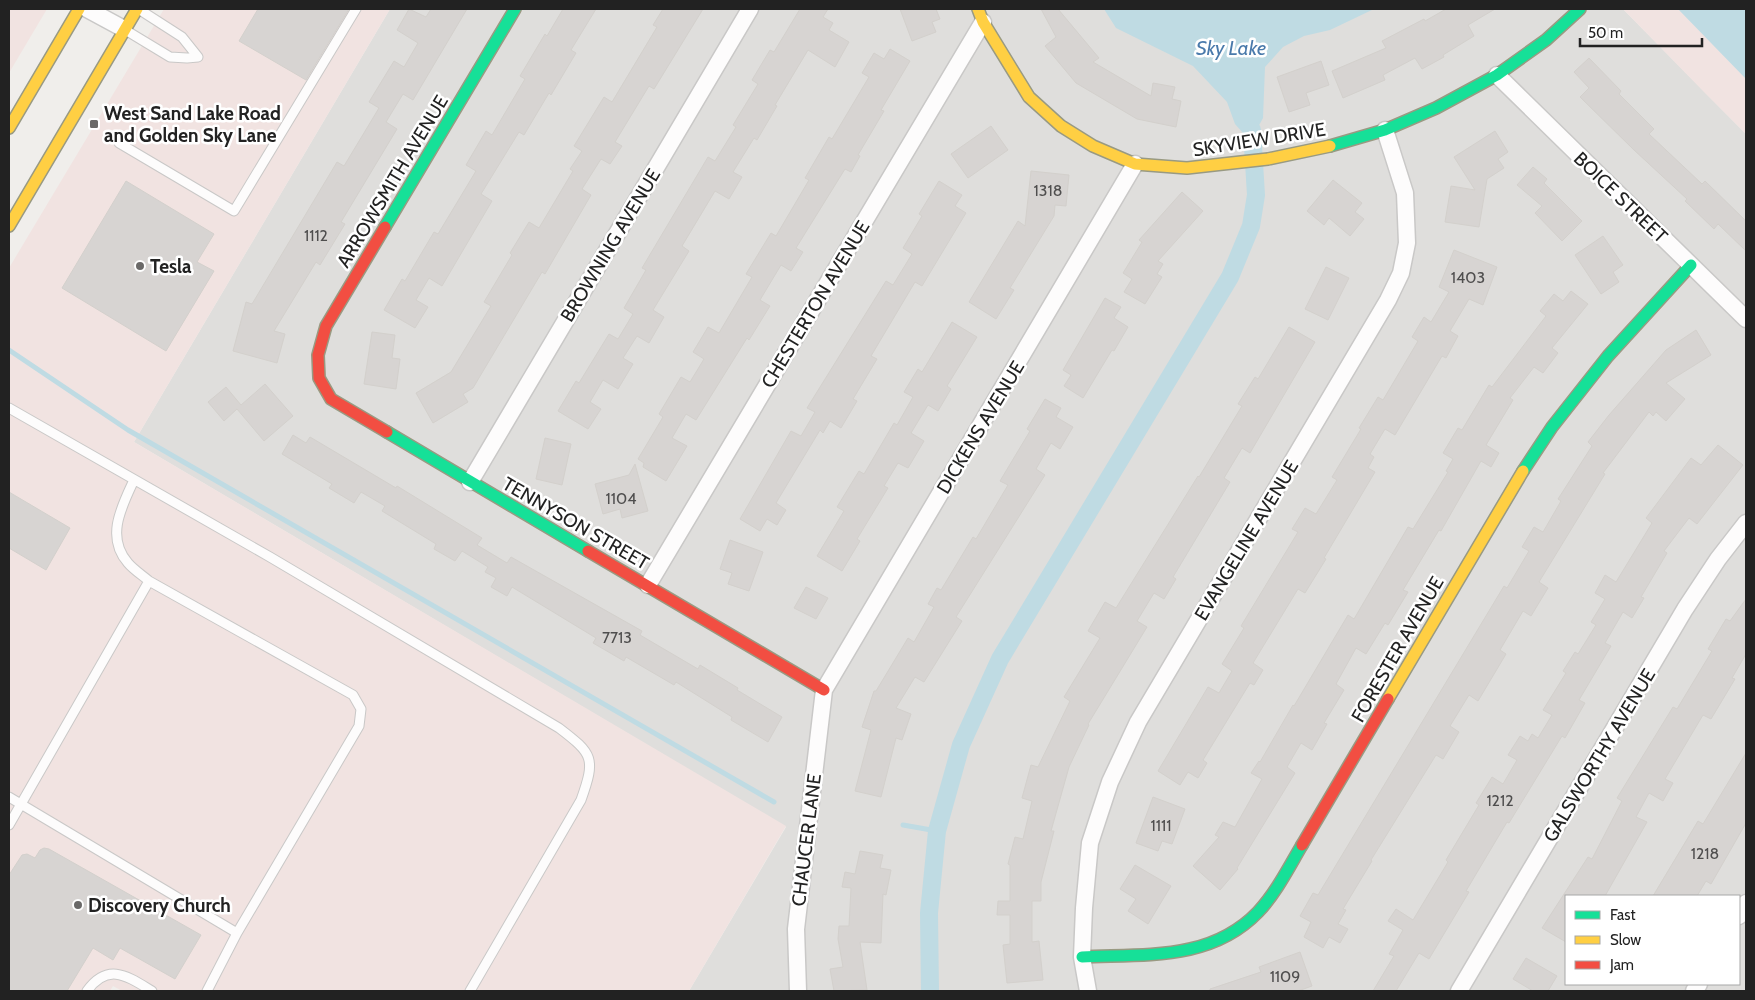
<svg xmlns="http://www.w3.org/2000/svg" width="1755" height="1000" font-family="Cabin,sans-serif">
<rect width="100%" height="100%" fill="#f0eeeb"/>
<path fill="#dfdedc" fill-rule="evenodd" d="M390,9H1623L1746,134V991H689L786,827L134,442ZM1566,896H1739V984H1566Z"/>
<path fill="#f1e3e1" d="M9,9H47L9,73Z
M164,9H390L134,442L786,826L689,991H122L113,986L110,991H9V268Z
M1623,9H1746V134L1705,93Z"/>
<path fill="#bfdbe3" d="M1104,9H1374L1330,30L1304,36L1283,47L1265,67L1263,118L1257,129L1243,133L1235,124L1227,102L1193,66L1116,28Z
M1678,9H1746V79Z"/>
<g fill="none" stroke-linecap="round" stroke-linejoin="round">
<path stroke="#bfdbe3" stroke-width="5" d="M9,350L128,430L774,802
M903,825L937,831"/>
<path stroke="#bfdbe3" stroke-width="18" d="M930,991L929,913L937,831L961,745L1000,659L1230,277L1251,226L1256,195L1252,130"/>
</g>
<path fill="#d7d4d2" stroke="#d3d0cc" d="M258,9H349L306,80L239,41Z
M409,9L426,17L431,9H467L413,100L403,94L386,122L397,129L341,222L345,224L320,265L316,262L274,331L285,334L277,363L233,351L246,302L252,304L337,162L344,166L379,108L369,102L394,61L404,67L418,43L397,30Z
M563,9H596L571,50L576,53L551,95L549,93L524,135L519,132L481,194L492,201L442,286L429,278L416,300L428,307L415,328L384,310L402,279L405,281L434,232L438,234L476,171L466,165L486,131L492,135L525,79L520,76L545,34L547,36Z
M663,9H703L654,89L649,86L615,142L622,146L610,164L601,159L582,189L591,195L545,274L542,272L473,388L463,394L468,402L433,423L416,393L451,372L491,306L484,302L512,255L510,253L529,222L539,228L573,171L570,169L582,151L574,146L604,97L612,102L657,27L653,25Z
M800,9H828L823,17L833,23L829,30L849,42L835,67L808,50L775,105L777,106L757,140L754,138L733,172L742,177L729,199L715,191L682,246L689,251L653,310L664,317L649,343L637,336L623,358L633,364L618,389L603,380L590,402L601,409L588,429L558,411L576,381L579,383L609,334L618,339L633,314L624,308L646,270L642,268L708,157L715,161L736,127L733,125L758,84L752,80L770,50L774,52Z
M900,9H936L940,19L932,22L936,32L912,41Z
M1041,9H1058L1099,58L1093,62L1151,96L1153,83L1175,87L1172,99L1181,101L1176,127L1137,119L1076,83L1045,46L1056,37Z
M1446,9H1495L1468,25L1474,36L1443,55L1444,57L1422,69L1415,58L1383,75L1385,80L1343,98L1332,71L1386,48L1382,41L1424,19L1425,21Z
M890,49L910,61L881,110L884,111L858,155L860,156L851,172L845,169L796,248L803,252L791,271L781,265L760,300L770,306L749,340L747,338L696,420L686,414L672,438L687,446L666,481L643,467L644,463L638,459L663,417L659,414L681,377L690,382L704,359L693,352L708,327L719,333L752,277L746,274L771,233L776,236L809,180L805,178L829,137L832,139L869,77L862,73L874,53L884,59Z
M1589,58L1621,91L1619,94L1654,129L1649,134L1702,184L1705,181L1746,221V251L1718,224L1714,229L1685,201L1687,199L1634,150L1580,97L1589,88L1574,72Z
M1321,61L1329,85L1306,93L1310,105L1289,112L1277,77Z
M991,126L1008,150L968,178L951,154Z
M1495,131L1508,152L1498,159L1504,168L1487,179L1479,227L1445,222L1451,186L1475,190L1454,157Z
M1533,167L1547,179L1544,183L1582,221L1562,241L1535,213L1542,206L1517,185Z
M1031,171L1069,175L1066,206L1055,205L1054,216L1010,288L1014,290L996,319L969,302L1018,221L1025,226Z
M1333,180L1362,203L1355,212L1364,219L1350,236L1329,218L1324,225L1307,211Z
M126,181L214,234L197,262L214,271L166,351L62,288Z
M939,181L962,195L955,206L966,213L922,286L915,282L871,356L877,359L853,399L857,401L841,428L830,421L823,433L820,430L776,503L786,510L777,525L767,519L760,531L740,519L791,431L801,436L815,412L807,408L886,281L893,285L912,254L903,248L922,216L919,214Z
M1182,192L1203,211L1158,261L1163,264L1157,274L1162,277L1145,304L1124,292L1132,279L1123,273L1142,242L1139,240Z
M1603,236L1623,265L1613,272L1619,282L1601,294L1575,255Z
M1454,250L1497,267L1483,305L1469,299L1450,331L1458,336L1446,358L1442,356L1395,435L1385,429L1370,454L1374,457L1368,468L1375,472L1324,558L1326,559L1305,593L1298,589L1253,663L1263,670L1254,685L1250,683L1203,760L1207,763L1198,778L1188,772L1180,785L1158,771L1208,687L1219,693L1232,671L1222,664L1244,628L1241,626L1298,532L1292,529L1305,508L1316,514L1337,480L1332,477L1361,429L1359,428L1378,397L1383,400L1418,341L1412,337L1424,317L1431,322L1449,292L1439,287Z
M1326,267L1349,278L1328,320L1305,309Z
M1571,291L1588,304L1552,348L1558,353L1543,373L1534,367L1510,398L1513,400L1486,445L1499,453L1491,467L1481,461L1441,531L1439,530L1403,590L1408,592L1388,625L1385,623L1366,654L1356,648L1336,684L1344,690L1324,723L1327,724L1312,750L1301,743L1287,767L1295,773L1237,868L1238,869L1220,890L1193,866L1219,837L1215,835L1223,822L1235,827L1262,779L1251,773L1259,761L1260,762L1293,705L1294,706L1348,615L1354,619L1408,527L1413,529L1448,472L1446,471L1453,459L1443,453L1458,428L1462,430L1489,385L1492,387L1546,316L1540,311L1554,294L1563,301Z
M1105,298L1121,307L1114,318L1128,327L1114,351L1112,350L1083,398L1064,386L1071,375L1063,370Z
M952,322L977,337L947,386L951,389L938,411L928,405L911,433L924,441L908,468L898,463L884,486L888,488L857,539L860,541L842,571L817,556L844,511L837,507L859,471L864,474L894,423L897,425L913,397L904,392L918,369L922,372Z
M1289,327L1315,342L1250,453L1242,448L1224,478L1230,482L1173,577L1176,579L1164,599L1154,593L1137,621L1147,627L1088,724L1089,725L1069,767L1051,831H1054L1041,882V901H1032V942L1039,941L1043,980L1007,983L1003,945L1010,944V915H997L998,901H1010V865L1008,864L1015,837L1023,839L1032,801L1022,798L1031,765L1038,767L1070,701L1064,697L1100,638L1088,631L1105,602L1116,608L1198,476L1199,477L1242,406L1238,404L1255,377L1258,379Z
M1696,330L1711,355L1666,383L1685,399L1666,421L1656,412L1653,416L1649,412L1603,473L1605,474L1539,582L1548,588L1531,616L1523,611L1500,650L1506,654L1478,701L1469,695L1450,726L1459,732L1443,759L1436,755L1371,860L1372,861L1343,909L1346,910L1338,924L1348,929L1340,943L1329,937L1323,948L1304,937L1311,922L1300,916L1313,893L1318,895L1504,586L1507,588L1529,551L1522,547L1534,527L1543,532L1561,501L1558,499L1592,446L1588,442L1609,415L1666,350Z
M372,332L395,335L392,358L400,359L396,389L364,384Z
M265,384L293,416L264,441L237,409L224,421L208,402L226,387L241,405Z
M1045,399L1061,408L1056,417L1073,427L1060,449L1051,443L1036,469L1045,475L956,617L962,621L924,682L915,677L896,708L911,714L902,740L896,738L881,797L855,791L871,730L862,727L874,691H876L908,638L914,642L934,607L928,604L937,588L941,590L973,537L976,539L1008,485L1000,481L1030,431L1027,429Z
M293,435L306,443L310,437L396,488L397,486L482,538L477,545L507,563L511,557L642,631L640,635L698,669L700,665L738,688L737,690L782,717L768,742L731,720L732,717L676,682L674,685L626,657L624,661L593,643L596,638L512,587L507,596L491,587L496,578L485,572L488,567L462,551L455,561L434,549L436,544L382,511L385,506L361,492L354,503L329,488L332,484L282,454Z
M545,438L571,444L562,485L536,479Z
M1718,445L1743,465L1697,524L1689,518L1664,551L1667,553L1641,597L1644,598L1632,618L1623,612L1605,643L1611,646L1579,700L1585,703L1565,738L1562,736L1509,823L1507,822L1466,891L1469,892L1429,959L1419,953L1396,991H1373L1394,956L1389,954L1403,930L1388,921L1396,909L1413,920L1448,862L1446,860L1479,805L1476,803L1492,777L1503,784L1517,760L1508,755L1520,736L1528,741L1532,734L1538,738L1552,715L1543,710L1566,673L1563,671L1575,652L1578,654L1596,625L1591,622L1605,599L1595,593L1605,575L1616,582L1652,523L1646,518L1691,458L1701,465Z
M635,464L648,511L622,518L620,509L603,514L595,484L629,475Z
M9,492L70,528L46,570L9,548Z
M730,540L763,552L749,591L728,584L732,573L720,569Z
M806,587L828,598L816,619L794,608Z
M1746,599V654L1732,678L1735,679L1711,719L1703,715L1665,779L1673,783L1663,801L1649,793L1636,817L1647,822L1605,896H1566V942L1542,928L1588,857L1592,859L1622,801L1617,798L1673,707L1677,709L1712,651L1708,649L1726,619L1730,621Z
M1746,753V823L1711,884L1706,881L1697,896H1653L1698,821L1703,824Z
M1153,797L1185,809L1172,844L1162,841L1158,851L1136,843Z
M44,848L49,849L201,935L175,979L120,948L113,960L93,948L67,991H9V875L22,855L27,854L35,858L40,850Z
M860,851L883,855L880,868L891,870L886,895L883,894L881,943L860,942L867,990L834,991L830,969L843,967L838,939L839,926H849L851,888L842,887L845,872L855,874Z
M1135,865L1171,886L1148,924L1128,911L1136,899L1120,889Z
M1300,952L1312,986L1298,991H1210V989L1261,972L1259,967Z
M1526,958L1557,976L1548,991H1533L1513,979Z"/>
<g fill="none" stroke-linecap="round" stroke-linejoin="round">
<g stroke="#c9c8c7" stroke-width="11">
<path id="lane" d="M127,31L170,57L187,58L198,57L182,37L140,10
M119,143L234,211L356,9
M9,408L270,557L559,728C593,754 596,758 581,800L470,991
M134,480C122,506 105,537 128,563C134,570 142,575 149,581L353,695L361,709L359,726L237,933L207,991
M9,797L237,933
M9,825L149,581
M87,991C108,962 127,976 152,991"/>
</g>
<g stroke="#c9c8c7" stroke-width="19">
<path id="street" d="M87,9L124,29
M1497,75L1746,319
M470,482L750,9
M648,585L983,22
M1739,916L1746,903
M798,991L796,929L824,690L1135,164
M1088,991L1082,957L1084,908L1090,843L1110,782L1138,722L1388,300L1401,273L1407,243L1405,193L1385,130
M1459,991L1685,609L1718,559L1746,523
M1694,991L1699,984"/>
</g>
<g stroke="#999a82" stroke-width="14">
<path id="fast" d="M1330,146L1385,130L1436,108L1497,75L1546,40L1580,9
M385,227L515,9
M387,432L588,551
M1523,471L1552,427L1608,356L1691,265
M1082,957C1145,954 1211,961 1258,912C1276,893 1289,867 1302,845"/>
</g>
<g stroke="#999a82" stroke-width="14">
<path id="slow" d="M978,9L983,22L1029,97L1061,126L1093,146L1135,164L1187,168L1268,159L1330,146
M9,128L79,9
M9,226L137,9
M1388,699L1523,471"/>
</g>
<g stroke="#999a82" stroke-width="14">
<path id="jam" d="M385,227L326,326L318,355L319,378L331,399L387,432
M588,551L824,690
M1302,845L1388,699"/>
</g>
<use href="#lane" stroke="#fdfcfc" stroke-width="9"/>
<use href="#street" stroke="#fdfcfc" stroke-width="16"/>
<use href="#fast" stroke="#16e098" stroke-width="11"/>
<use href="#slow" stroke="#ffcf43" stroke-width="11"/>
<use href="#jam" stroke="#f24e42" stroke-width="11"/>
</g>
<g fill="#6a6968" stroke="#fff" stroke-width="2">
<rect x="89" y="119" width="10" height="10" rx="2.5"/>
<circle cx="140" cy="266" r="5"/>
<circle cx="78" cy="905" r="5"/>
</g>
<g text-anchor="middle" stroke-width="5" stroke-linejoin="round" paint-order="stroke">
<g font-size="16" fill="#4f4e4e">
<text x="1048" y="196">1318</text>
<text x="316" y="241">1112</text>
<text x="1468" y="283">1403</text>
<text x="621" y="504">1104</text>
<text x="617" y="643">7713</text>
<text x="1500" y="806">1212</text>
<text x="1161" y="831">1111</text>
<text x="1705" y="859">1218</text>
<text x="1285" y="982">1109</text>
</g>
<g font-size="19" font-weight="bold" fill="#222" stroke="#fff" text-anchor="start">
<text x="104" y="120">West Sand Lake Road<tspan x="104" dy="22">and Golden Sky Lane</tspan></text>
<text x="150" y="273">Tesla</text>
<text x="88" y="912">Discovery Church</text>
</g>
<g font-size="19" fill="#222" stroke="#fff">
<text transform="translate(1259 139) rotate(-9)" y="7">SKYVIEW DRIVE</text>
<text transform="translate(392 181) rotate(-59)" y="7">ARROWSMITH AVENUE</text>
<text transform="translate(1621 197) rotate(44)" y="7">BOICE STREET</text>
<text transform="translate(610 245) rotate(-59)" y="7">BROWNING AVENUE</text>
<text transform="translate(815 304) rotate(-59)" y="7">CHESTERTON AVENUE</text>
<text transform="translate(980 427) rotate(-59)" y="7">DICKENS AVENUE</text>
<text transform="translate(576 523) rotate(30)" y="7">TENNYSON STREET</text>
<text transform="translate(1246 540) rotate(-59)" y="7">EVANGELINE AVENUE</text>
<text transform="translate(1397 649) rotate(-60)" y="7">FORESTER AVENUE</text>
<text transform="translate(1599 755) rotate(-59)" y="7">GALSWORTHY AVENUE</text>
<text transform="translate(806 840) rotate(-83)" y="7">CHAUCER LANE</text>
</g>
<g font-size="20" font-style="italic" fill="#4a7aab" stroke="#fff">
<text x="1231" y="55">Sky Lake</text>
</g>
</g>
<rect width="1755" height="1000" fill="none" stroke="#222222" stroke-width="20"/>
<rect x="1565" y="895" width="175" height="90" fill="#ffffff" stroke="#a7a7a7"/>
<rect x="1575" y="911" width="25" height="8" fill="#16e098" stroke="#a7a7a7"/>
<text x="1610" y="920" font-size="15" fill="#222222">Fast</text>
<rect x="1575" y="936" width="25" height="8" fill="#ffcf43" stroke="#a7a7a7"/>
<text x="1610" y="945" font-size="15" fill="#222222">Slow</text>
<rect x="1575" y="961" width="25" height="8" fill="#f24e42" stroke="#a7a7a7"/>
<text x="1610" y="970" font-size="15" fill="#222222">Jam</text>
<path d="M1580 38v8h122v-8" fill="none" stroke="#222222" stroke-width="2.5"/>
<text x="1588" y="38" font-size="15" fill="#222222" stroke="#ffffff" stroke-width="4" paint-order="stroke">50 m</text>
</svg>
